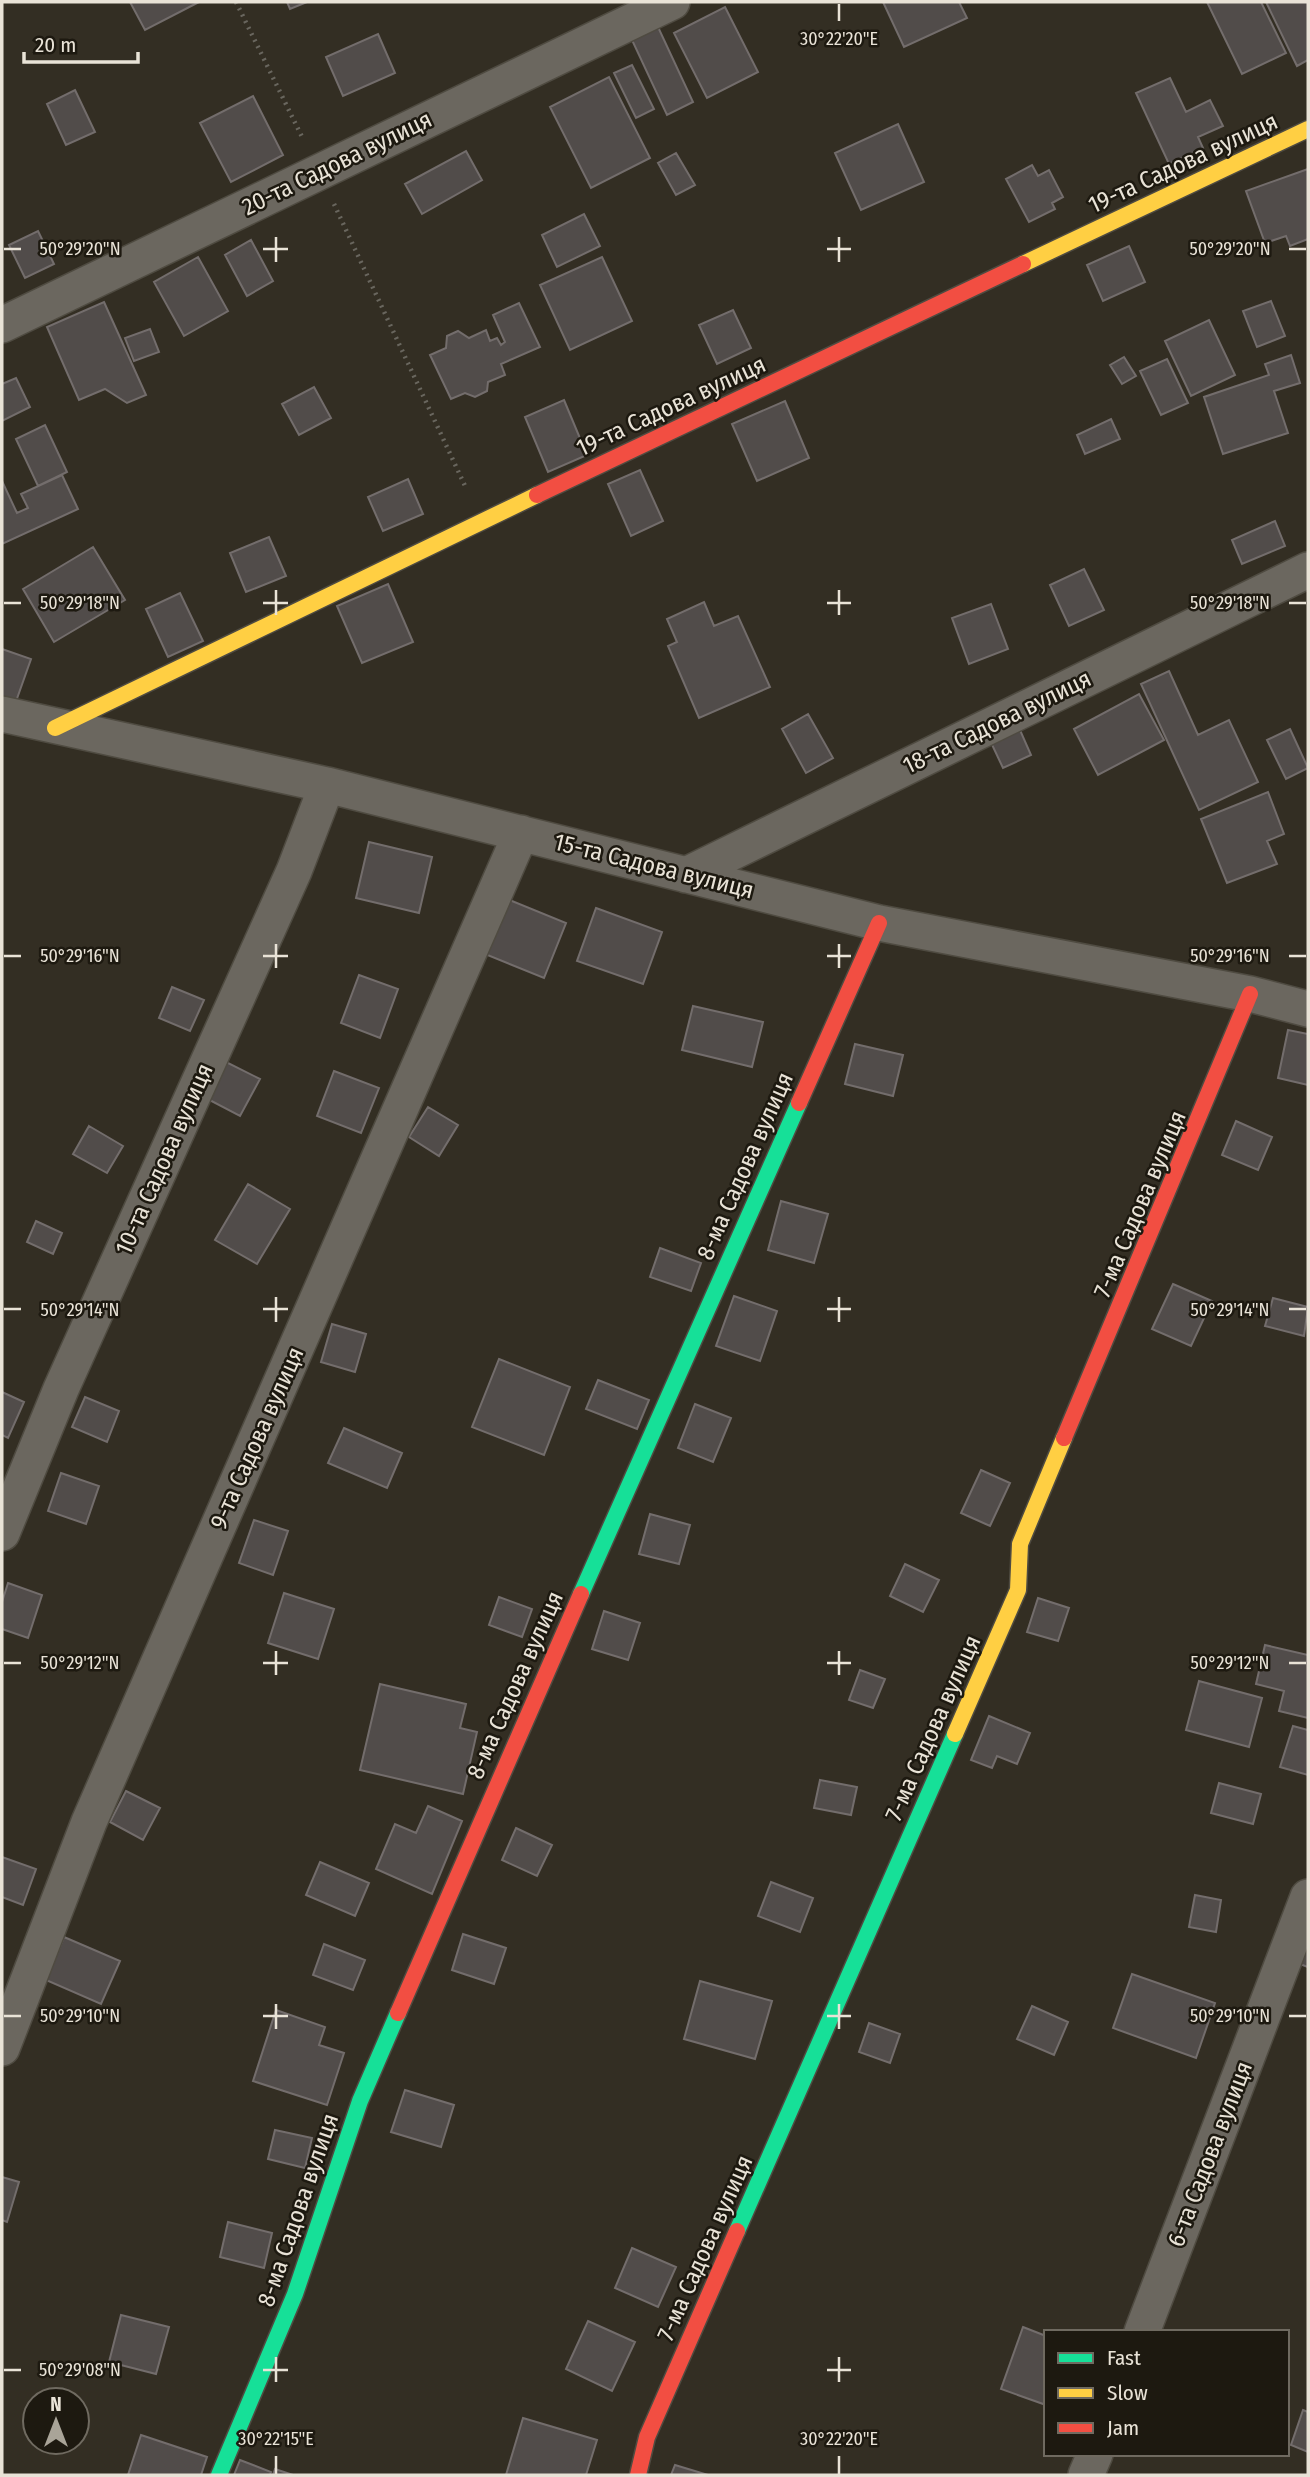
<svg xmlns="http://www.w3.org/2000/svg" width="1310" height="2477" font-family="'Fira Sans Condensed',sans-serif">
<rect width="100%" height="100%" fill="#332e23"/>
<path fill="#514c4a" stroke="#736d6c" stroke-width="2" d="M130,2H199L145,30Z
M287,2H307L290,9Z
M883,2H959L967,18L904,47Z
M1207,2H1261L1286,53L1242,74Z
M1266,2H1308V60L1297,66Z
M725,7L758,72L707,98L674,33Z
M658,27L693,102L667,115L632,40Z
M378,34L395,73L343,96L326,57Z
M632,65L654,109L636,118L614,73Z
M609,77L650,158L591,188L550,107Z
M1170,78L1186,112L1210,100L1223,126L1198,137L1203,148L1169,164L1136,93Z
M75,90L95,132L66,145L47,104Z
M253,96L283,155L231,182L200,123Z
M898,124L924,182L861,210L835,153Z
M466,151L482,180L422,214L405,184Z
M676,153L695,185L676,195L658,163Z
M1032,165L1038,176L1049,170L1063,197L1052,203L1055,209L1029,222L1006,179Z
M1308,169V239L1290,246L1286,236L1265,243L1246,191Z
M584,214L600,246L557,267L542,235Z
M38,231L54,264L25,278L9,245Z
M251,240L273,281L247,296L225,255Z
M1129,246L1145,282L1103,301L1087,265Z
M198,257L228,311L184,336L154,282Z
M602,257L632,321L570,350L540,285Z
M1271,301L1285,336L1257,347L1243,311Z
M104,302L146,395L127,403L105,389L79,400L47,327Z
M519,303L540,347L501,364L505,375L488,382L487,391L475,397L465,393L451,399L430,355L446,348L447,336L458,331L469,338L486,330L490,341L497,338L501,345L505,342L493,315Z
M733,310L751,348L717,364L699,325Z
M1209,320L1235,375L1191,396L1165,341Z
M150,329L159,352L134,361L125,338Z
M1291,355L1300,383L1274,391L1288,433L1223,454L1204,397L1269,375L1265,364Z
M1124,357L1136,376L1122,384L1110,365Z
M1167,359L1188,403L1161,415L1140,371Z
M16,378L30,407L2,421V384Z
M314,387L331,418L299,435L282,404Z
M564,400L587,455L548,472L525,417Z
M785,401L809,458L757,481L732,424Z
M1111,419L1120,439L1085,454L1077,435Z
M45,425L67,472L38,486L16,439Z
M640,470L663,521L631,536L608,484Z
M62,475L78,509L2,544V481L17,513L28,508L21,494Z
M408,479L423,514L383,531L368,497Z
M1275,521L1285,546L1242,564L1232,540Z
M269,537L286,576L246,592L230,553Z
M93,547L125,600L54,642L23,589Z
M1084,569L1104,610L1069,626L1050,585Z
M388,584L413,642L362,663L337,606Z
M180,593L203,641L168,657L146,609Z
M704,602L714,626L738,616L770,687L699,718L668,646L677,642L667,619Z
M991,604L1008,649L969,664L952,618Z
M2,649L31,659L14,707L2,703Z
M1169,671L1198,735L1229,720L1258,782L1199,810L1141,684Z
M1139,694L1164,740L1098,775L1074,729Z
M808,714L833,758L806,773L782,729Z
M1016,721L1031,755L1003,768L987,734Z
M1290,729L1308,768L1286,779L1267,740Z
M1268,792L1284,834L1267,841L1277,864L1227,883L1201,819Z
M369,842L432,857L419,913L356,898Z
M502,897L566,923L544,978L480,952Z
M596,908L662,932L643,984L577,961Z
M359,975L398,989L380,1038L341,1023Z
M172,987L204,1000L190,1031L159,1018Z
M693,1006L763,1022L752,1067L682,1050Z
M1288,1030L1308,1034V1085L1278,1078Z
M855,1044L903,1055L893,1096L845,1084Z
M220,1059L260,1079L240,1116L200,1095Z
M334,1071L379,1088L361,1133L317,1116Z
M428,1107L458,1125L439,1156L409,1137Z
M1236,1121L1272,1137L1258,1170L1222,1155Z
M89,1126L123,1146L107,1173L73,1154Z
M248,1184L290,1209L257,1264L215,1240Z
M781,1201L828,1214L814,1263L768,1250Z
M36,1221L62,1233L53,1254L27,1242Z
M660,1248L701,1263L691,1291L650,1277Z
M1173,1284L1212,1301L1191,1346L1152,1329Z
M734,1296L777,1311L760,1361L716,1346Z
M1273,1298L1308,1307L1304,1336L1265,1326Z
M332,1324L366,1334L355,1372L321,1362Z
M499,1359L570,1387L544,1455L472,1427Z
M598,1380L649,1400L637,1429L586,1409Z
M2,1392L24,1402L8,1438L2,1435Z
M85,1397L119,1411L107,1442L72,1427Z
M695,1404L731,1418L713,1462L678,1448Z
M344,1428L402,1453L387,1488L328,1463Z
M981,1470L1010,1483L990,1526L961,1513Z
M61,1473L99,1486L86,1524L48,1511Z
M650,1514L690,1525L679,1564L639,1554Z
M254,1520L288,1531L273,1575L239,1563Z
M905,1564L939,1580L923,1612L890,1596Z
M8,1583L42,1595L28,1638L2,1629V1602Z
M284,1593L334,1609L318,1659L268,1643Z
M499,1597L532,1609L522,1637L489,1625Z
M1038,1598L1069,1608L1058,1641L1027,1632Z
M604,1611L640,1623L628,1660L592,1649Z
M1265,1645L1308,1655V1718L1279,1711L1284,1691L1256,1684Z
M860,1670L885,1679L873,1708L849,1700Z
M1199,1681L1262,1698L1249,1747L1186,1730Z
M380,1684L466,1704L460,1728L477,1732L463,1794L360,1770Z
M989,1716L1030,1733L1017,1764L997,1756L992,1768L971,1760Z
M1293,1726L1308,1730V1775L1280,1767Z
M820,1780L857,1787L851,1815L814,1808Z
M1219,1783L1261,1794L1253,1824L1211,1813Z
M126,1791L160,1808L143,1840L110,1822Z
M428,1806L462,1821L432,1894L376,1869L395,1824L416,1833Z
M516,1828L552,1845L537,1876L502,1860Z
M2,1857L36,1869L23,1905L2,1897Z
M320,1862L369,1883L355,1916L306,1895Z
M771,1882L813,1898L800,1932L758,1916Z
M1195,1895L1221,1900L1216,1932L1189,1927Z
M1308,1926V1967L1294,1962Z
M463,1934L506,1948L494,1984L452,1970Z
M64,1937L120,1961L101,2004L46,1980Z
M324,1944L365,1960L353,1990L313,1975Z
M1132,1974L1215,2003L1196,2058L1113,2028Z
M700,1981L772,2001L755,2059L684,2039Z
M1032,2006L1068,2022L1054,2055L1017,2039Z
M276,2010L325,2027L319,2045L344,2053L327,2105L253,2081Z
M869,2023L900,2034L890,2063L859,2052Z
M405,2090L454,2105L441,2147L391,2132Z
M275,2130L312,2138L305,2168L268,2159Z
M2,2177L19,2182L7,2222L2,2220Z
M228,2222L272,2233L264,2268L220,2257Z
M632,2248L676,2267L658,2307L615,2288Z
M121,2315L169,2327L156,2374L109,2362Z
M588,2321L635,2342L612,2391L566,2369Z
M1023,2327L1046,2336V2405L1001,2389Z
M1303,2410L1308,2412V2452L1291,2445Z
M523,2418L597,2440L586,2475H506Z
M141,2435L207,2457L201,2475H128Z
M240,2460L271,2472L270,2475H234Z
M675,2465L708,2475H671Z
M275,2469L293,2475H273Z"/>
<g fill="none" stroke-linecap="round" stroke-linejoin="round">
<g stroke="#4f4b41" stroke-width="38">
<path id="street" d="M2,325L672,2
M2,714L327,785L879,923L1250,994L1308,1009
M686,875L1308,570
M2,1533L61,1389L294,871L327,785
M2,2048L89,1822L521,833
M1142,2332L1308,1897
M1086,2475L1095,2454"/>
</g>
<g stroke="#4f4b41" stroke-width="19">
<path id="fast" d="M581,1594L799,1103
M737,2231L955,1734
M219,2475L295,2294L360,2101L398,2013"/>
</g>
<g stroke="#4f4b41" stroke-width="19">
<path id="slow" d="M1023,264L1308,129
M55,728L537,495
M955,1734L1018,1590L1020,1544L1064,1438"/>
</g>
<g stroke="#4f4b41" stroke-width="19">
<path id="jam" d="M537,495L1023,264
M799,1103L879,923
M1064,1438L1250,994
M398,2013L581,1594
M638,2475L647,2437L737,2231"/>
</g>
<path stroke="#69665e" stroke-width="4.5" stroke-dasharray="2 5" stroke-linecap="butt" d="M236,2L303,139
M334,204L466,488"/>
<use href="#street" stroke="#6b675f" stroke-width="35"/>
<use href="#fast" stroke="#16e098" stroke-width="16"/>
<use href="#slow" stroke="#ffcf43" stroke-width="16"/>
<use href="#jam" stroke="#f24e42" stroke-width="16"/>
</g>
<path fill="none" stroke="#e9e3d7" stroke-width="2.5" d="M839,4V21M276,237V262M839,237V262M4,249H21M263,249H288M827,249H851M1289,249H1306M276,590V615M839,590V615M4,603H21M263,603H288M827,603H851M1289,603H1306M276,944V968M839,944V968M4,956H21M263,956H288M827,956H851M1289,956H1306M276,1297V1322M839,1297V1322M4,1309H21M263,1309H288M827,1309H851M1289,1309H1306M276,1651V1675M839,1651V1675M4,1663H21M263,1663H288M827,1663H851M1289,1663H1306M276,2004V2029M839,2004V2029M4,2016H21M263,2016H288M827,2016H851M1289,2016H1306M276,2357V2382M839,2357V2382M4,2370H21M263,2370H288M827,2370H851M276,2456V2474M839,2456V2474"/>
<g text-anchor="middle" stroke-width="5" stroke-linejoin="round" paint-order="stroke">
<g font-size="24" fill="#e9e3d7" stroke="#1d1910">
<text transform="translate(337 163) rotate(-26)" y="8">20-та Садова вулиця</text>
<text transform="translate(1183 163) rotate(-25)" y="8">19-та Садова вулиця</text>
<text transform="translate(671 406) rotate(-25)" y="8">19-та Садова вулиця</text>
<text transform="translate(997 722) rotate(-26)" y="8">18-та Садова вулиця</text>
<text transform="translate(654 866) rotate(14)" y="8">15-та Садова вулиця</text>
<text transform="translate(164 1159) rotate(-66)" y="8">10-та Садова вулиця</text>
<text transform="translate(745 1166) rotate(-66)" y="8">8-ма Садова вулиця</text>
<text transform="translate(1140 1204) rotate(-67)" y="8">7-ма Садова вулиця</text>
<text transform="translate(257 1438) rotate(-66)" y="8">9-та Садова вулиця</text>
<text transform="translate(515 1685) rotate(-66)" y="8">8-ма Садова вулиця</text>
<text transform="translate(933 1728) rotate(-66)" y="8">7-ма Садова вулиця</text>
<text transform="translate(1210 2154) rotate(-69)" y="8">6-та Садова вулиця</text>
<text transform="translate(298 2210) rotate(-71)" y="8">8-ма Садова вулиця</text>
<text transform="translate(705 2248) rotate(-66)" y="8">7-ма Садова вулиця</text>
</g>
</g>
<g font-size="18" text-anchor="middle" fill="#e9e3d7" stroke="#1d1910" stroke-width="5" stroke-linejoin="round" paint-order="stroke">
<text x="839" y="45">30°22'20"E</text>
<text x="80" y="255">50°29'20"N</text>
<text x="1230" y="255">50°29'20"N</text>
<text x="80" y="609">50°29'18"N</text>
<text x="1230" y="609">50°29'18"N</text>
<text x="80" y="962">50°29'16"N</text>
<text x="1230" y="962">50°29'16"N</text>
<text x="80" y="1316">50°29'14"N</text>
<text x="1230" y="1316">50°29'14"N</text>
<text x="80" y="1669">50°29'12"N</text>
<text x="1230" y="1669">50°29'12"N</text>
<text x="80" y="2022">50°29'10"N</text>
<text x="1230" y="2022">50°29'10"N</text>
<text x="80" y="2376">50°29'08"N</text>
<text x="276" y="2445">30°22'15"E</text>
<text x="839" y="2445">30°22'20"E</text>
</g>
<rect width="1310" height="2477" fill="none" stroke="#e9e3d7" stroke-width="7"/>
<rect x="1044" y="2330" width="245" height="126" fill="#1d1910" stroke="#6f6a60" stroke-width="2"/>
<rect x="1058" y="2353" width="35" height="10" fill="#16e098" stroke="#6f6a60" stroke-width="2"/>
<text x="1107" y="2365" font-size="21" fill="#e9e3d7">Fast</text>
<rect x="1058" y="2388" width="35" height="10" fill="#ffcf43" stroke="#6f6a60" stroke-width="2"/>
<text x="1107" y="2400" font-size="21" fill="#e9e3d7">Slow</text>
<rect x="1058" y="2423" width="35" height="10" fill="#f24e42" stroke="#6f6a60" stroke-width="2"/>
<text x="1107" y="2435" font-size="21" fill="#e9e3d7">Jam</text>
<g transform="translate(56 2421)"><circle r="33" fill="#1d1910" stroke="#6f6a60" stroke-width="2"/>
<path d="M0-5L12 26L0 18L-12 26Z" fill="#a9a498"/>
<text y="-10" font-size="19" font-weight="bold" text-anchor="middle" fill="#e9e3d7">N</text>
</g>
<path d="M24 52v10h114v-10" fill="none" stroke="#e9e3d7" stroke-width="3.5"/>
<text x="35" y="52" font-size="21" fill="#e9e3d7" stroke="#1d1910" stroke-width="5" paint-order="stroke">20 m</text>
</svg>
